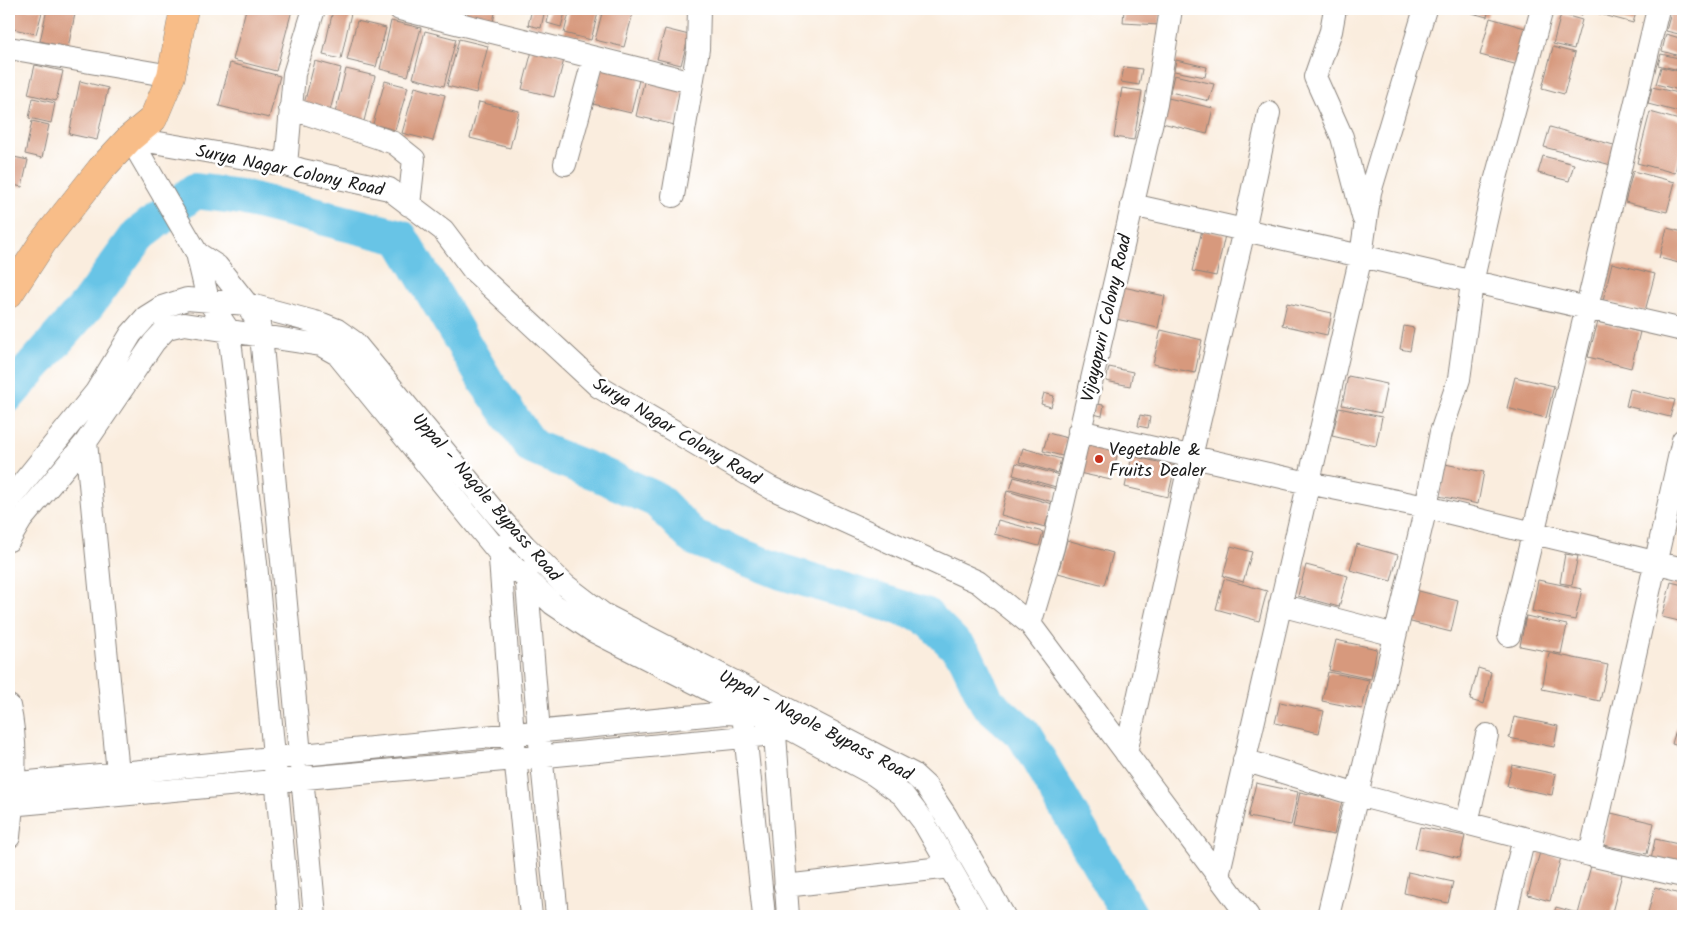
<svg xmlns="http://www.w3.org/2000/svg" width="1692" height="925" font-family="Kalam,sans-serif">
<rect width="100%" height="100%" fill="#fff"/>
<filter id="ink" filterUnits="userSpaceOnUse"><feTurbulence type="fractalNoise" baseFrequency=".02" numOctaves="2"/><feDisplacementMap in="SourceGraphic" scale="10" xChannelSelector="R" yChannelSelector="G"/><feConvolveMatrix kernelMatrix="1 2 1 2 8 2 1 2 1" color-interpolation-filters="sRGB"/></filter>
<filter id="wash" filterUnits="userSpaceOnUse"><feTurbulence type="fractalNoise" baseFrequency=".0096" numOctaves="4" result="noise"/><feDisplacementMap in="SourceGraphic" scale="20" xChannelSelector="R" yChannelSelector="G"/><feGaussianBlur stdDeviation="1.12" result="paint"/><feColorMatrix in="noise" values="0 0 0 0 0 0 0 0 0 0 0 0 0 0 0 0 0 1.4 0 .05"/><feComposite in="paint" operator="in"/></filter>
<g filter="url(#wash)">
<rect width="100%" height="100%" fill="#faedde"/>
<g fill="none" stroke-linecap="round" stroke-linejoin="round">
<path stroke="#68c4e6" stroke-width="36" d="M9,394L87,305L138,235L195,191L241,197L400,237L487,383L532,447L597,473L657,500L694,538L782,572L925,615L965,655L987,702L1024,735L1130,916"/>
</g>
<g id="blocks">
<path fill="#d7997d" d="M9,9H43L36,34L9,28Z
M47,9H76L68,48L40,41Z
M246,9L292,10L276,71L233,60Z
M464,9H496L492,26L462,18Z
M532,9H545L541,28L528,25Z
M550,9H566L561,27L547,23Z
M570,9H599L591,40L564,33Z
M603,9H634L624,47L595,40Z
M1124,9H1161L1160,25L1123,23Z
M1457,9H1489L1487,17Z
M1564,9H1584L1582,15L1563,11Z
M1589,9H1637L1633,23L1589,11Z
M1672,9H1683V35L1666,31Z
M333,10L351,13L341,59L323,55Z
M1561,14L1582,20L1574,49L1553,44Z
M1490,18L1532,30L1522,66L1480,55Z
M357,21L386,28L376,67L347,60Z
M391,21L421,28L408,76L380,69Z
M665,29L689,35L681,65L657,59Z
M425,31L456,39L444,86L413,78Z
M1666,34L1683,39V57L1662,51Z
M459,39L488,46L476,93L447,86Z
M533,47L565,56L554,97L522,89Z
M1553,47L1575,53L1564,94L1542,88Z
M1661,54L1683,59V71L1658,65Z
M1176,60L1207,67L1205,77L1174,71Z
M315,61L341,68L330,111L304,104Z
M230,63L280,76L269,118L219,106Z
M35,65L63,71L56,101L28,94Z
M602,67L640,76L631,113L593,104Z
M1124,67L1142,69L1139,85L1121,82Z
M1661,67L1683,72V91L1656,84Z
M346,69L375,76L364,121L335,113Z
M1174,75L1214,84L1209,101L1170,92Z
M645,78L684,88L675,125L636,116Z
M80,81L108,88L97,140L69,134Z
M385,81L408,87L395,130L373,124Z
M415,87L445,95L433,141L402,133Z
M1652,87L1683,94V113L1648,104Z
M1122,88L1142,91L1134,140L1114,137Z
M33,98L55,103L51,123L29,118Z
M1168,98L1213,108L1207,134L1162,123Z
M479,102L519,111L510,148L470,138Z
M1650,112L1683,121V140L1675,173L1637,163Z
M32,121L49,125L42,158L25,154Z
M1550,127L1617,146L1611,165L1544,147Z
M9,156L28,160L22,187L9,184Z
M1543,156L1574,164L1569,181L1538,173Z
M1633,171L1675,182L1667,212L1625,202Z
M1667,228L1683,232V264L1659,258Z
M1202,230L1225,235L1216,276L1192,271Z
M1612,263L1655,274L1645,311L1603,300Z
M1123,287L1165,296L1158,328L1116,319Z
M1287,303L1332,313L1327,335L1282,325Z
M1598,322L1640,332L1631,368L1588,357Z
M1404,326L1414,328L1410,351L1400,349Z
M1161,330L1202,340L1195,373L1153,364Z
M1109,367L1133,372L1130,386L1106,381Z
M1348,376L1387,384L1381,413L1342,405Z
M1515,377L1554,386L1546,418L1507,408Z
M1630,389L1675,400L1670,417L1626,406Z
M1044,393L1054,396L1051,407L1041,404Z
M1096,404L1104,405L1102,416L1093,414Z
M1339,408L1382,417L1376,446L1332,436Z
M1140,415L1150,417L1148,428L1138,426Z
M1048,433L1067,438L1062,456L1043,451Z
M1087,437L1120,444L1111,480L1079,473Z
M1023,448L1061,459L1057,473L1019,462Z
M1132,456L1175,466L1168,497L1125,487Z
M1016,463L1059,475L1056,487L1013,475Z
M1445,464L1484,472L1478,504L1439,496Z
M1014,477L1056,489L1053,502L1010,490Z
M1007,491L1052,504L1045,527L1001,515Z
M998,520L1043,532L1039,546L994,534Z
M1067,540L1113,553L1104,585L1058,573Z
M1357,544L1398,555L1391,581L1350,570Z
M1231,546L1252,552L1243,582L1223,576Z
M1565,554L1578,556L1572,585L1560,583Z
M1306,565L1348,576L1339,607L1298,596Z
M1224,579L1267,591L1259,621L1216,609Z
M1538,580L1582,589L1575,620L1532,611Z
M1671,582L1683,585V604L1679,621L1662,617Z
M1415,590L1458,601L1451,632L1407,621Z
M1526,616L1567,625L1561,654L1520,646Z
M1336,640L1377,649L1371,679L1329,670Z
M1549,653L1608,665L1600,701L1542,689Z
M1478,668L1491,672L1484,704L1470,700Z
M1328,672L1369,680L1362,709L1322,701Z
M1280,702L1324,711L1319,733L1275,723Z
M1680,705H1683V721L1676,720Z
M1514,717L1558,726L1554,747L1509,738Z
M1678,722L1683,723V747L1672,744Z
M1512,765L1556,774L1552,795L1507,786Z
M1256,783L1298,792L1291,825L1248,817Z
M1300,792L1342,801L1334,835L1293,827Z
M1611,813L1654,823L1647,854L1603,845Z
M1420,827L1465,836L1460,858L1415,848Z
M1655,839L1683,845V867L1651,860Z
M1540,852L1561,857L1550,901L1528,895Z
M1591,866L1622,874L1611,916H1589L1578,914Z
M1408,872L1453,882L1448,903L1404,893Z
M1655,887L1683,895L1678,916H1647Z
M1556,907L1577,913L1576,916H1553Z"/>
</g>
</g>
<g filter="url(#ink)">
<use href="#blocks" fill-opacity="0" stroke="#8b847d" stroke-width="1"/>
<g fill="none" stroke-linecap="round" stroke-linejoin="round">
<g stroke="#8b847d" stroke-width="24">
<path id="minor" d="M400,9L692,82
M1335,9L1331,31L1315,77L1342,137L1363,217
M9,48L171,76
M290,108L394,143L414,159L409,205
M130,138L286,165L302,170L389,189L443,230L474,271L599,387L771,488L978,582L1030,624L1248,916
M130,138L197,253L208,300L229,331L256,563L289,916
M565,164L594,58
M286,165L294,74L314,9
M673,196L698,49L699,9
M1132,205L1361,256L1683,330
M197,253L217,266L247,304L259,325L261,335L315,916
M1079,431L1308,483L1426,507L1683,569
M86,442L118,773
M9,500L96,392L131,334L146,317L162,307L187,299L247,304L322,324L337,330L354,342L498,516L525,546L565,585L603,614L913,774L926,786L946,816L1004,916
M9,540L21,520L86,442L154,342L167,328L184,324L321,345L337,354L500,554L553,604L593,631L741,706L774,720L873,774L903,795L923,821L978,916
M499,546L513,735L531,916
M526,572L539,732L557,916
M1280,605L1395,635
M1030,624L1053,547L1156,104L1171,9
M1509,635L1658,9
M9,706C19,749 13,793 9,837
M774,720L788,916
M744,723L764,916
M1126,753L1191,457L1244,230L1269,113
M1244,760L1357,795L1590,855L1683,876
M9,784L726,713L742,714
M9,805L515,759L775,734
M1467,823L1487,735
M1590,855L1683,440
M1218,876L1361,256L1370,192L1425,9
M785,886L950,867
M1328,916L1426,507L1441,432L1459,379L1472,283L1493,189L1542,9
M1505,916L1524,838"/>
</g>
<g stroke="#8b847d" stroke-width="29">
<path id="major" d="M9,294L43,242L101,169L130,138L153,119L171,76L184,9"/>
</g>
<use href="#minor" stroke="#fff" stroke-width="22"/>
<use href="#major" stroke="#f8bd88" stroke-width="28"/>
</g>
</g>
<circle fill="#c8321e" stroke="#fff" stroke-width="2" cx="1099" cy="459" r="5"/>
<g text-anchor="middle" stroke-width="5" stroke-linejoin="round" paint-order="stroke">
<g font-size="18" fill="#1c1c1c" stroke="#fff">
<text transform="translate(290 170) rotate(12)" y="6">Surya Nagar Colony Road</text>
<text transform="translate(1106 318) rotate(-77)" y="6">Vijayapuri Colony Road</text>
<text transform="translate(677 431) rotate(31)" y="6">Surya Nagar Colony Road</text>
<text transform="translate(487 497) rotate(49)" y="6">Uppal - Nagole Bypass Road</text>
<text transform="translate(816 725) rotate(28)" y="6">Uppal - Nagole Bypass Road</text>
</g>
<g font-size="18" fill="#1c1c1c" stroke="#fff" text-anchor="start">
<text x="1109" y="455">Vegetable &amp;<tspan x="1109" dy="21">Fruits Dealer</tspan></text>
</g>
</g>
<rect width="1692" height="925" fill="none" stroke="#fff" stroke-width="30"/>
</svg>
